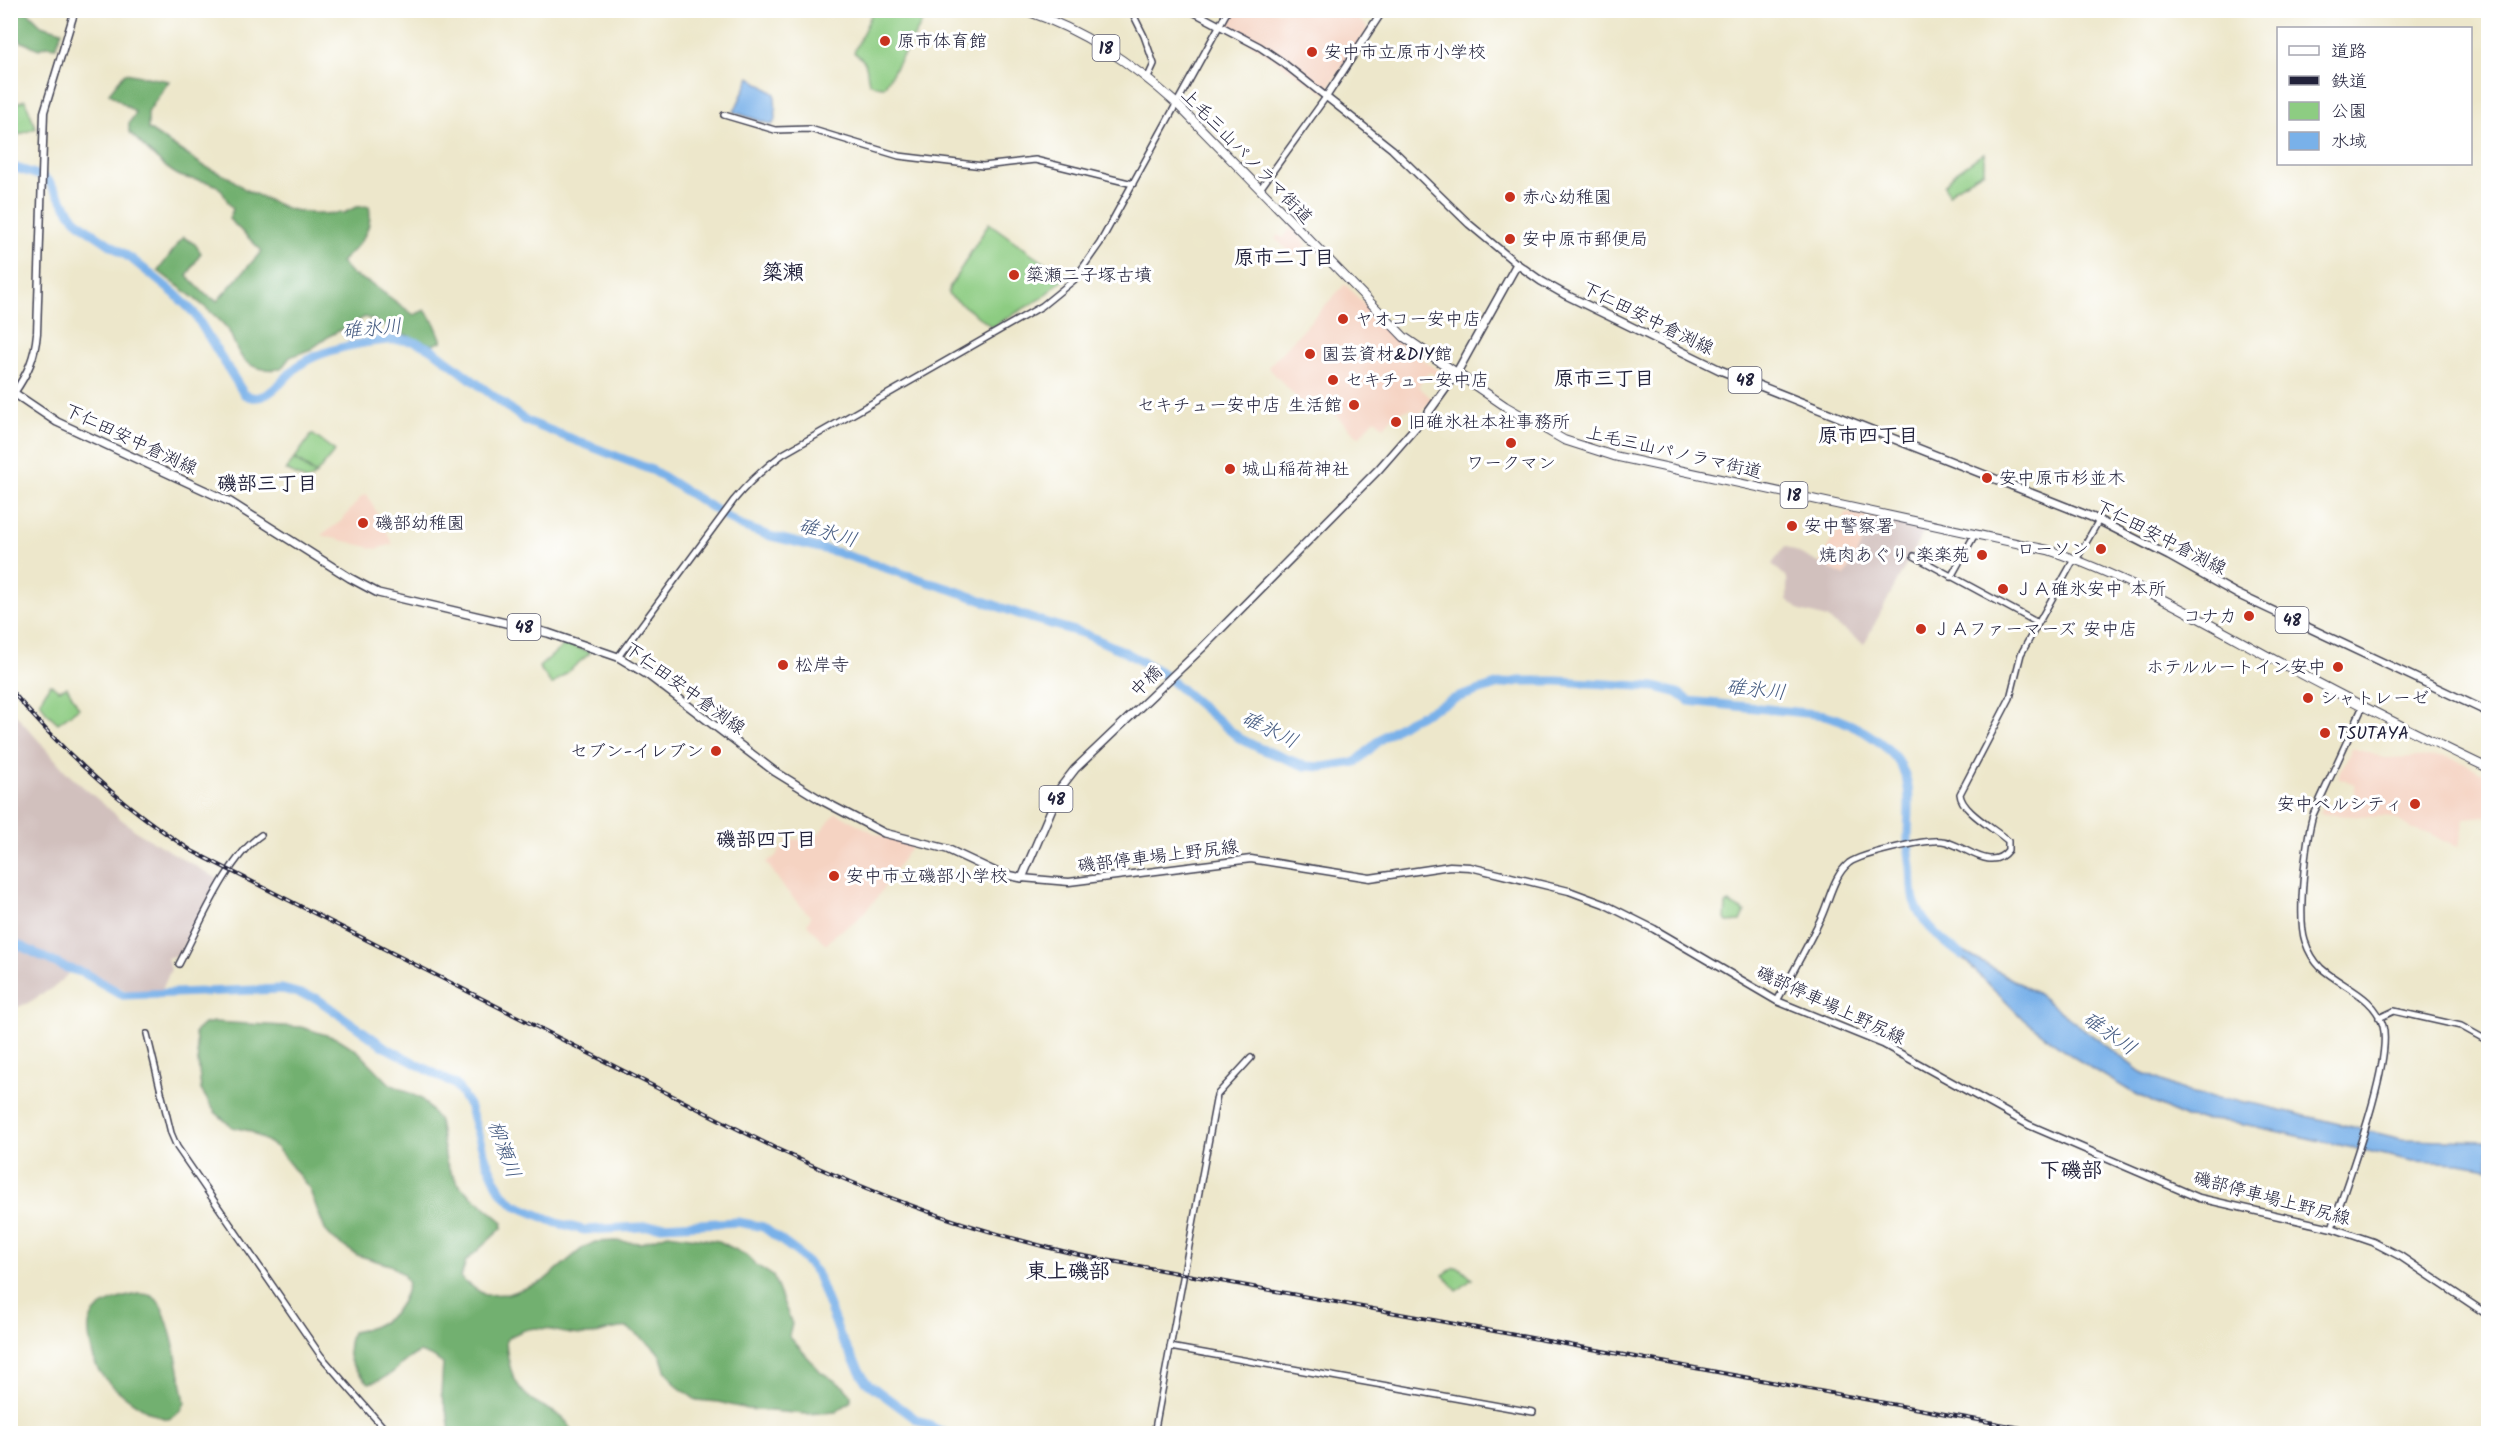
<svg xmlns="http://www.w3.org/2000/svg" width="2499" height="1444" font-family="Kalam,'Klee One',sans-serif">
<rect width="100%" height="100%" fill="#fff"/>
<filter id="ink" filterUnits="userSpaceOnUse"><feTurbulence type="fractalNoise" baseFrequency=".0167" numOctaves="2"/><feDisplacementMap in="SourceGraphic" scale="12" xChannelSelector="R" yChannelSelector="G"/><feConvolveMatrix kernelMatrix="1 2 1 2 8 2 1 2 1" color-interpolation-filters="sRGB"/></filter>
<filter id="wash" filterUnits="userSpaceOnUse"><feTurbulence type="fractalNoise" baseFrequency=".008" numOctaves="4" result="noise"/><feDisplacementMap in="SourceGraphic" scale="24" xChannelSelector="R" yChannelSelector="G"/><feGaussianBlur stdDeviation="1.35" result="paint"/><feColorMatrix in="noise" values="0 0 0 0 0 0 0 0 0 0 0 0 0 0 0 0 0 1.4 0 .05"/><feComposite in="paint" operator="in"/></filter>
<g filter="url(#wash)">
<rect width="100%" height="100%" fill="#ede7cb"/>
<path fill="#f5d3c2" d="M1233,11H1345L1366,25L1367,30L1325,93L1227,28L1226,21Z
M1291,228L1307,245L1295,256L1275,239L1278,235L1283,238Z
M1345,284L1404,346L1443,374L1445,383L1430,372L1418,386L1432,399L1419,415L1412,409L1396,413L1384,427L1375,419L1359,437L1334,414L1310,400L1304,406L1268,367Z
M367,494L393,544L376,549L321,535L340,522L362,496Z
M1847,512L1875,518L1845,576L1820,564Z
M2352,748L2385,758L2445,756L2466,764L2488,776V816L2464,818L2459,847L2447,843L2429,833L2413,830L2396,819L2384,816L2370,817L2320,814L2321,808L2356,800L2354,784L2338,777Z
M836,813L876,834L913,844L876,899L857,920L836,934L826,945L807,924L811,917L785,889L766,862L775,857L788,840L799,839L809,845Z"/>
<path fill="#d1c0bd" d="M1875,518L1922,527L1924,531L1864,644L1826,618L1801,611L1790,602L1787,600V578L1772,564L1785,546L1845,576Z
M10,708L68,774L121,819L140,834L220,880L178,955L167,958L171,969L162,990L135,992L125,990L76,966L57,985L28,1003L11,1010Z"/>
<path fill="#8dcc82" stroke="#58775e" stroke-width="1.5" d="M873,11H897L903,15L907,11H928L918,30L884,87C861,85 871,77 865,63C863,59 857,55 854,52Z
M25,100L36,128L11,138V105Z
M1984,153V171L1955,188L1949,195L1944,186L1955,173Z
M989,223L1046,264L1045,266L1052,271L1055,268L1067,276L1040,299L992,327L948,294L949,288Z
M312,434L335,451L316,474L295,458Z
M294,459L316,475L307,481L286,470Z
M565,644L590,652L589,654L552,685L539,667Z
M50,684L59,690L67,687L79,708L58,723L46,712L40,701Z
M1729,903L1745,912L1741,921L1727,922L1725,919L1726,904Z
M1455,1267L1460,1268L1472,1279L1457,1291L1443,1275Z"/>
<path fill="#72b070" stroke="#4a6956" stroke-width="1.5" d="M10,11H27L41,25L62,31L56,47L46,46L39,49L22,42L11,30Z
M125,73L169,81L148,112V129L204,166L230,178L246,190L288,209L316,214L344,213L356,207L369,206C374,232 358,246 341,262L352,274L373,285L414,315L425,310L435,324L442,341L433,345L415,339L365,317L331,335L311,349L290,357L281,369C267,370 256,370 245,361C235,352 234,338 227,328C211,309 178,286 158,271L183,237L195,244L201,253L187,276L206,295L217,301L262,251L229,219L233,209C226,202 225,192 217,186C207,179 191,181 180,176C164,169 143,145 129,132V123L136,113L109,93Z
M214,1022L301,1027L339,1039L358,1051L390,1084L422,1099L439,1121L446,1161L451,1173L461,1187L503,1222L502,1228L466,1261L461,1277L466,1283L485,1295L508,1294L542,1282L583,1248L595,1242L615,1241L641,1243L668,1234L719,1241L746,1255L755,1264L773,1276L792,1324L789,1336L821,1372L843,1386L851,1395V1401L836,1412L806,1414L747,1409L718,1402L696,1400L677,1386L665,1370L660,1354L653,1347L628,1328C615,1326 604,1333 591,1335C555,1338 540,1315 506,1340C507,1362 512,1385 531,1399C544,1409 569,1415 572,1433H450L448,1417L441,1394L443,1364L433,1357L420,1352C396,1363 397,1377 369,1383C351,1366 343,1358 352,1332C381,1328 402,1313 408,1284L403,1274L390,1265L357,1255L334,1240L325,1230L309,1188L276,1147L250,1131L232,1127L215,1112L201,1090L195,1032L204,1024Z
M138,1294C145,1294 151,1294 156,1299C170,1312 181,1381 185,1402L181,1411L169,1419C150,1417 107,1386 98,1369C93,1360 92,1351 90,1342C88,1331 87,1320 96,1311C105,1301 125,1297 138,1294Z"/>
<path fill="#79b1e9" stroke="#4e6a92" stroke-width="1.5" d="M750,77L775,94L776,119L772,125L734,112Z
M1948,943L2036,993L2141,1072L2192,1094L2256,1104L2402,1139L2488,1141V1168L2460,1163L2413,1161L2234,1122L2185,1118L2130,1091L2073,1057L2024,1020Z"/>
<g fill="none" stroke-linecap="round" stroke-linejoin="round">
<path stroke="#79b1e9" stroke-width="9" d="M10,166L41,176L49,182L75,219L87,229L133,260L175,294L194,313L244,394C251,398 257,399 265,395C281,388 289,370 304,362C328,348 384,336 412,341C420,343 426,347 433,350L526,421L654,471L741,526L770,536L836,552L953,590L1030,618L1085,634L1125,652L1162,673L1239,738L1259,748L1305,766L1323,767L1356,762L1383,737L1406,722L1456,698L1496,685L1520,681H1557L1655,687L1678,693L1689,701L1825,715C1856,724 1900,747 1907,782C1911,800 1908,818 1908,837C1908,847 1910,858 1911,868C1912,878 1911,891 1914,900C1921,923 1943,942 1962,955
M10,941L64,967L84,973L123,995L282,989L316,998L385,1047L456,1085L469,1105L486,1160L501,1192L515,1205L557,1223L584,1230L738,1222L763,1227L798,1253L816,1272L841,1338L866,1382L916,1419L947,1434"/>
</g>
</g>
<g filter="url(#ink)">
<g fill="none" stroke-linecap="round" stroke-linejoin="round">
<g stroke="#404051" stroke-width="8">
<path id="tertiary" d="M1131,10L1144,36L1154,64L1148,77
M724,115L775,130L810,129L899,156L983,166L1035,160L1133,184
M1260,189L1326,97
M1914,556L2038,623
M1951,577L1975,534
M618,657L734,500C749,482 764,468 783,454L1042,306L1074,280L1100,243L1228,10
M179,964C199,927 227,858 261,835
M1777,1001C1792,974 1807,947 1820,920C1829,902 1833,876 1849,863C1861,854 1926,839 1942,841C1963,843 1990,874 2008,850V841C1995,829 1961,811 1960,794L2010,698L2021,654L2072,563L2076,560L2099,520
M2379,1018L2394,1011L2403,1013L2461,1026L2488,1041
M147,1034L171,1133L177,1147L321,1356L389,1434
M2332,1228C2345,1187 2393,1063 2383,1026C2375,996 2342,987 2321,968C2314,961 2308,950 2305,941C2297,917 2306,839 2313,815L2363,706
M1170,1347L1533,1412
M1154,1434L1217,1095L1251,1058"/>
</g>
<g stroke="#404051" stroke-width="9">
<path id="secondary" d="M1190,10L1260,47L1282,62L1392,149L1469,224L1517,264
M1326,97L1383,10
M10,390L14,393C28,373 35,357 37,333L44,112L75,10
M1022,878L1069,882L1251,859L1370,878L1450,866L1470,867L1569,891L1604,904L1654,929L1777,1001L1883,1044L2029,1125L2199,1198L2332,1228L2373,1242L2400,1256L2488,1315"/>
</g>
<g stroke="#404051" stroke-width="10">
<path id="primary" d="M10,398L14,393L57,422L230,502L350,578L378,593L548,633L618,657L648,675L774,771L821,800L884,833L947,849L998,873L1022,878L1061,787L1075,769L1202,648L1379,469L1428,413L1456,374L1517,264L1541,281L1564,294L1720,370L2094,518L2169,556L2237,594L2488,712"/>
</g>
<g stroke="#404051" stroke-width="10">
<path id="trunk" d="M1024,10C1085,31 1130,62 1177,104L1404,337L1505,406L1564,440L1614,456L2048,550C2127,576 2200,619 2273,659C2344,697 2416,734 2488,768"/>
</g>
<use href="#tertiary" stroke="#fff" stroke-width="5"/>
<use href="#secondary" stroke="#fff" stroke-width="6"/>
<use href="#primary" stroke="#fff" stroke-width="7"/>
<use href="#trunk" stroke="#fff" stroke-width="8"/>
<g stroke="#22223b" stroke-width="4">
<path id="rail" d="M10,689C63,753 122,806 192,851L775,1148C876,1196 970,1230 1079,1255L2055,1434"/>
</g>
<use href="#rail" stroke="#fff" stroke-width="1.5" stroke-dasharray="4.5" stroke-linecap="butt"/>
</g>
</g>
<g fill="#c8321e" stroke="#fff" stroke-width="2">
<circle cx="885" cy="41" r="6"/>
<circle cx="1312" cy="52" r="6"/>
<circle cx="1510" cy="197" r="6"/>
<circle cx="1510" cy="239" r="6"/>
<circle cx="1014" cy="275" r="6"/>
<circle cx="1343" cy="319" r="6"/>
<circle cx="1310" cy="354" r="6"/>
<circle cx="1333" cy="380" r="6"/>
<circle cx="1354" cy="405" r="6"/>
<circle cx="1396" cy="422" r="6"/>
<circle cx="1511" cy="443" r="6"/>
<circle cx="1230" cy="469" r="6"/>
<circle cx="1987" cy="478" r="6"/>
<circle cx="363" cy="523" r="6"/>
<circle cx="1792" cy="526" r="6"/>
<circle cx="2101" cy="549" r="6"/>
<circle cx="1982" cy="555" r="6"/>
<circle cx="2003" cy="589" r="6"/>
<circle cx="2249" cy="616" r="6"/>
<circle cx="1921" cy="629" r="6"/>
<circle cx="783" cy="665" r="6"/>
<circle cx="2338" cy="667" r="6"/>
<circle cx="2308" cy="698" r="6"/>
<circle cx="2325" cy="733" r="6"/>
<circle cx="716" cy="751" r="6"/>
<circle cx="2415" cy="804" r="6"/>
<circle cx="834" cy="876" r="6"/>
</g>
<g text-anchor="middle" stroke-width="6" stroke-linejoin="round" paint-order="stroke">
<g fill="#fff" stroke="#646476" stroke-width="1.5">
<rect x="1092.5" y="35" width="27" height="26" rx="4.5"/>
<rect x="1728.5" y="367" width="33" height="26" rx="4.5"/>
<rect x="1780.5" y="482" width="27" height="26" rx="4.5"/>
<rect x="2275.5" y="607" width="33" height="26" rx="4.5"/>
<rect x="507.5" y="614" width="33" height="26" rx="4.5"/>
<rect x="1039.5" y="786" width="33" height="26" rx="4.5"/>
</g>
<g font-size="16" font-weight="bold" fill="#22223b">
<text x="1106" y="54">18</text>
<text x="1745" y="386">48</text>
<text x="1794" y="501">18</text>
<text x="2292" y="626">48</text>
<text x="524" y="633">48</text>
<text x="1056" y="805">48</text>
</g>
<g font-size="18" fill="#22223b" stroke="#fff" text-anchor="start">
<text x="897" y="47">原市体育館</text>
<text x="1324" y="58">安中市立原市小学校</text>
<text x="1522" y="203">赤心幼稚園</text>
<text x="1522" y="245">安中原市郵便局</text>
<text x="1026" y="281">簗瀬二子塚古墳</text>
<text x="1355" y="325">ヤオコー安中店</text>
<text x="1322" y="360">園芸資材&amp;DIY館</text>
<text x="1345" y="386">セキチュー安中店</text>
<text x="1342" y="411" text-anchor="end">セキチュー安中店 生活館</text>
<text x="1408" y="428">旧碓氷社本社事務所</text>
<text x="1511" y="469" text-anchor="middle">ワークマン</text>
<text x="1242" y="475">城山稲荷神社</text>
<text x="1999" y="484">安中原市杉並木</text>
<text x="375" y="529">磯部幼稚園</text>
<text x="1804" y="532">安中警察署</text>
<text x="2089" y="555" text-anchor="end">ローソン</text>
<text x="1970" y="561" text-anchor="end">焼肉あぐり 楽楽苑</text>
<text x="2015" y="595">ＪＡ碓氷安中 本所</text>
<text x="2237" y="622" text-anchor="end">コナカ</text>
<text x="1933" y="635">ＪＡファーマーズ 安中店</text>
<text x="795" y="671">松岸寺</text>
<text x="2326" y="673" text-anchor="end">ホテルルートイン安中</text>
<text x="2320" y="704">シャトレーゼ</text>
<text x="2337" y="739">TSUTAYA</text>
<text x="704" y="757" text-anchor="end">セブン-イレブン</text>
<text x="2403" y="810" text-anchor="end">安中ベルシティ</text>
<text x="846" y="882">安中市立磯部小学校</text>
</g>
<g font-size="18" fill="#22223b" stroke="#fff">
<text transform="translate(1247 156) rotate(46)" y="6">上毛三山パノラマ街道</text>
<text transform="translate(1648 318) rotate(26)" y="6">下仁田安中倉渕線</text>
<text transform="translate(131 439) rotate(25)" y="6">下仁田安中倉渕線</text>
<text transform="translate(1674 452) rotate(13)" y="6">上毛三山パノラマ街道</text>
<text transform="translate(2161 537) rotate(27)" y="6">下仁田安中倉渕線</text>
<text transform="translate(1146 681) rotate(-44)" y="6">中橋</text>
<text transform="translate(685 688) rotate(36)" y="6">下仁田安中倉渕線</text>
<text transform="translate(1158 856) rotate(-7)" y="6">磯部停車場上野尻線</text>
<text transform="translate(1831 1005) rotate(25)" y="6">磯部停車場上野尻線</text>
<text transform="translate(2272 1198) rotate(15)" y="6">磯部停車場上野尻線</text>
</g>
<g font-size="20" font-weight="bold" fill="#22223b" stroke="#fff">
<text x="1284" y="264">原市二丁目</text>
<text x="1604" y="385">原市三丁目</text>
<text x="1868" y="442">原市四丁目</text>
<text x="267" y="490">磯部三丁目</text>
<text x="766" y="846">磯部四丁目</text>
</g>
<g font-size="20" font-style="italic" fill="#455b81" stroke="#fff">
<text transform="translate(372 328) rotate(-5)" y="7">碓氷川</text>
<text transform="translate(828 532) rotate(16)" y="7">碓氷川</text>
<text transform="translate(1756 689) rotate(6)" y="7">碓氷川</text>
<text transform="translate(1270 729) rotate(26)" y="7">碓氷川</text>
<text transform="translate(2110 1033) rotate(35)" y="7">碓氷川</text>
<text transform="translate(505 1149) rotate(70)" y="7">柳瀬川</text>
</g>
<g font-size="21" font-weight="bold" fill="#22223b" stroke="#fff">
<text x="783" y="279">簗瀬</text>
<text x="2071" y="1177">下磯部</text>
<text x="1068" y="1278">東上磯部</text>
</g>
</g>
<rect width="2499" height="1444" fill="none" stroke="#fff" stroke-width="36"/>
<rect x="2277" y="27" width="195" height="138" fill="#ffffff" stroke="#a7a7b1" stroke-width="1.5"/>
<rect x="2289" y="46" width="30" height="9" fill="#ffffff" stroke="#a7a7b1" stroke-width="1.5"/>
<text x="2331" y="57" font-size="18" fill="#22223b">道路</text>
<rect x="2289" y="76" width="30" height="9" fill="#22223b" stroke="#a7a7b1" stroke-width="1.5"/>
<text x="2331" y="87" font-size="18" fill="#22223b">鉄道</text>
<rect x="2289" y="102" width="30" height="18" fill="#8dcc82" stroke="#a7a7b1" stroke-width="1.5"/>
<text x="2331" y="117" font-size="18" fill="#22223b">公園</text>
<rect x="2289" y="132" width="30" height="18" fill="#79b1e9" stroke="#a7a7b1" stroke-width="1.5"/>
<text x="2331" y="147" font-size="18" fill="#22223b">水域</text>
</svg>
